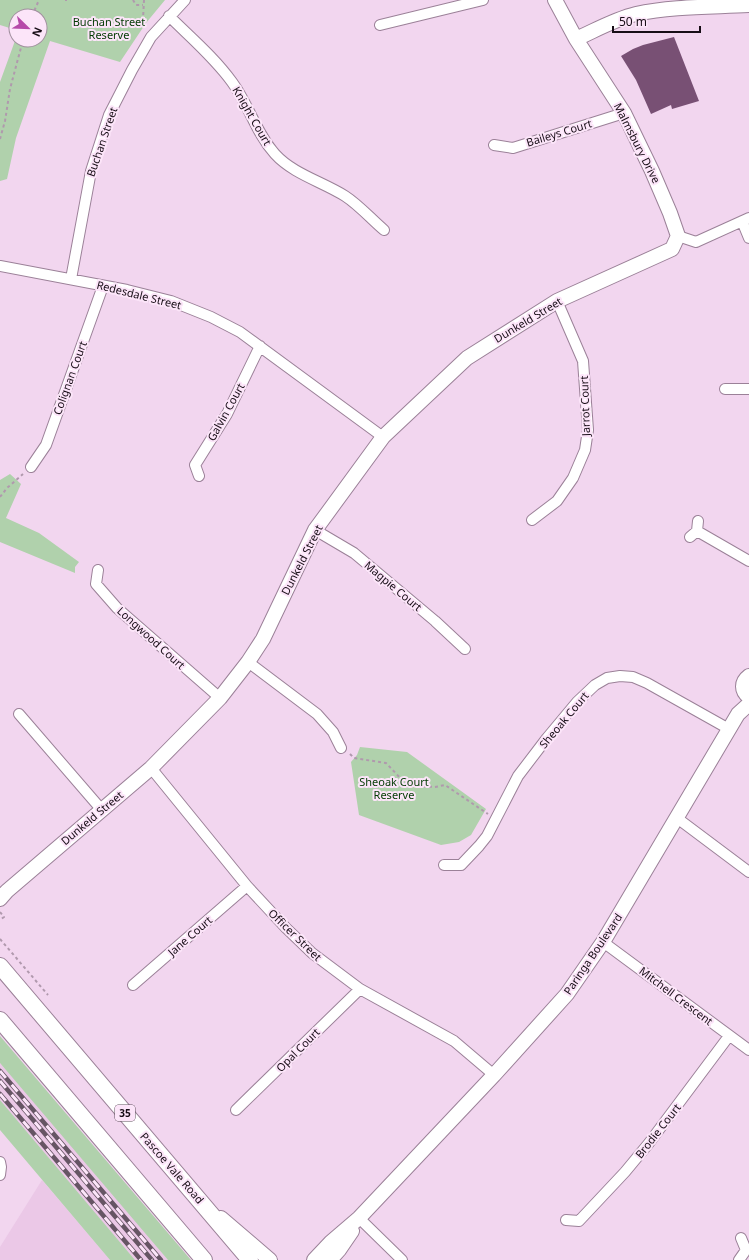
<svg xmlns="http://www.w3.org/2000/svg" width="749" height="1260" font-family="'Noto Sans',sans-serif">
<rect width="100%" height="100%" fill="#f2d6ef"/>
<path fill="#ebc8e7" d="M0,1063L129,1212L168,1260H135L95,1213L0,1100Z
M42,1180L110,1260H0V1247Z"/>
<path fill="#b0d1ac" d="M0,0H165L146,23L120,62L50,41L16,138L7,179L0,181V82L16,38V40H40V16H16V30L0,25Z
M10,474L21,484L6,518L39,533L79,562L75,567V573L0,542V480Z
M360,747L407,752L486,809L471,835L459,842L441,845L359,815L351,762L357,755Z
M0,1036L191,1260H168L0,1063Z
M0,1100L135,1260H110L0,1130Z"/>
<path fill="#785074" d="M674,37L699,101L672,109L671,105L651,114L636,80L621,56L633,49L643,45Z"/>
<g fill="none" stroke-linecap="round" stroke-linejoin="round">
<g stroke="#9b8198" stroke-width="12">
<path id="street" d="M169,16C190,37 214,57 232,82C249,105 256,133 275,154C293,174 323,182 345,196C359,205 371,219 384,230
M380,25L483,0
M494,145L513,148L624,113
M742,221L749,238
M678,236L696,242L749,218
M0,266L127,290L171,301L211,317L240,332L383,437
M71,279L91,171L109,115L132,70L151,37L185,0
M725,389H749
M31,467L46,445L103,286
M199,476L195,465L227,414L260,346
M532,520L557,501L573,478L585,450L588,430L583,361L557,301
M315,530L354,553L435,621L465,649
M697,531L749,561
M690,537L697,531L698,521
M98,570L96,584L117,608L220,698
M248,662L317,714L333,732L341,748
M19,714L101,809
M151,768L247,886L286,928L312,953L360,989L454,1041L494,1075
M677,818L749,872
M444,865H461L479,846L487,836L518,776L547,738L577,702L595,685L607,678L620,676L633,677L647,683L729,729
M603,942L749,1050
M133,985L247,886
M236,1110L360,989
M0,1162L1,1167L0,1175
M359,1218L402,1260
M566,1220L579,1221
M579,1221L625,1172L649,1143L729,1036
M741,1238L746,1250
M739,1260L746,1250"/>
</g>
<g stroke="#9b8198" stroke-width="16">
<path id="secondary" d="M576,39C596,30 615,19 636,14C672,6 712,7 749,5
M749,676C741,682 741,691 749,697
M0,899L7,891L151,768L220,698L248,662L263,639L315,530L383,437L467,358L557,301L672,249L678,236L670,213L652,171L624,113L576,39L555,0
M221,1218L270,1260
M314,1260L331,1242L359,1218L494,1075L567,994L603,942L738,714L749,704
M330,1260L339,1250L352,1231"/>
</g>
<g stroke="#9b8198" stroke-width="18">
<path id="primary" d="M0,966L250,1260
M0,1020L204,1260"/>
</g>
<path stroke="#b099ad" stroke-width="2" stroke-dasharray="3 3" stroke-linecap="butt" d="M65,0H67
M133,0L136,5H143
M144,0L143,19L146,27
M32,16L39,0
M0,139L5,121L10,89L23,40
M0,497L7,488L23,474
M350,754L354,758L386,763L405,783L418,786L435,787L445,785L488,814
M0,912L4,917L0,920
M0,939L48,995"/>
<use href="#street" stroke="#fff" stroke-width="10"/>
<use href="#secondary" stroke="#fff" stroke-width="14"/>
<use href="#primary" stroke="#fff" stroke-width="16"/>
<g stroke="#665564" stroke-width="4.5">
<path id="rail" d="M0,1071L161,1260
M0,1081L152,1260
M0,1094L141,1260"/>
</g>
<use href="#rail" stroke="#fce5f9" stroke-width="3" stroke-dasharray="9" stroke-linecap="butt"/>
</g>
<g text-anchor="middle" stroke-width="4" stroke-linejoin="round" paint-order="stroke">
<rect fill="#fce5f9" stroke="#5c4e5a" stroke-width="1" x="115" y="1105" width="20" height="16" rx="3"/>
<g font-size="10" font-weight="bold" fill="#170d16">
<text x="125" y="1117">35</text>
</g>
<g font-size="11" fill="#003a00" stroke="#fce5f9">
<text x="109" y="26">Buchan Street<tspan x="109" dy="13">Reserve</tspan></text>
<text x="394" y="786">Sheoak Court<tspan x="394" dy="13">Reserve</tspan></text>
</g>
<g font-size="11" fill="#170d16" stroke="#fce5f9">
<text transform="translate(252 116) rotate(60)" y="4">Knight Court</text>
<text transform="translate(559 133) rotate(-17)" y="4">Baileys Court</text>
<text transform="translate(102 142) rotate(-71)" y="4">Buchan Street</text>
<text transform="translate(637 143) rotate(63)" y="4">Malmsbury Drive</text>
<text transform="translate(139 295) rotate(14)" y="4">Redesdale Street</text>
<text transform="translate(528 320) rotate(-31)" y="4">Dunkeld Street</text>
<text transform="translate(70 378) rotate(-70)" y="4">Colignan Court</text>
<text transform="translate(585 406) rotate(-92)" y="4">Jarrot Court</text>
<text transform="translate(226 412) rotate(-61)" y="4">Galvin Court</text>
<text transform="translate(302 560) rotate(-63)" y="4">Dunkeld Street</text>
<text transform="translate(393 586) rotate(40)" y="4">Magpie Court</text>
<text transform="translate(151 638) rotate(42)" y="4">Longwood Court</text>
<text transform="translate(564 720) rotate(-50)" y="4">Sheoak Court</text>
<text transform="translate(92 818) rotate(-40)" y="4">Dunkeld Street</text>
<text transform="translate(295 935) rotate(44)" y="4">Officer Street</text>
<text transform="translate(190 936) rotate(-41)" y="4">Jane Court</text>
<text transform="translate(593 954) rotate(-56)" y="4">Paringa Boulevard</text>
<text transform="translate(676 996) rotate(37)" y="4">Mitchell Crescent</text>
<text transform="translate(298 1050) rotate(-45)" y="4">Opal Court</text>
<text transform="translate(658 1131) rotate(-52)" y="4">Brodie Court</text>
<text transform="translate(172 1168) rotate(49)" y="4">Pascoe Vale Road</text>
</g>
</g>
<g transform="translate(28 28) rotate(113)"><circle r="19" fill="#fce5f9" stroke="#a08f9e"/>
<path d="M0-3L7 15L0 10L-7 15Z" fill="#b649a9"/>
<text y="-6" font-size="11" font-weight="bold" text-anchor="middle" fill="#170d16">N</text>
</g>
<path d="M613 26v6h87v-6" fill="none" stroke="#170d16" stroke-width="2"/>
<text x="619" y="26" font-size="12" fill="#170d16" stroke="#fce5f9" stroke-width="3" paint-order="stroke">50 m</text>
</svg>
